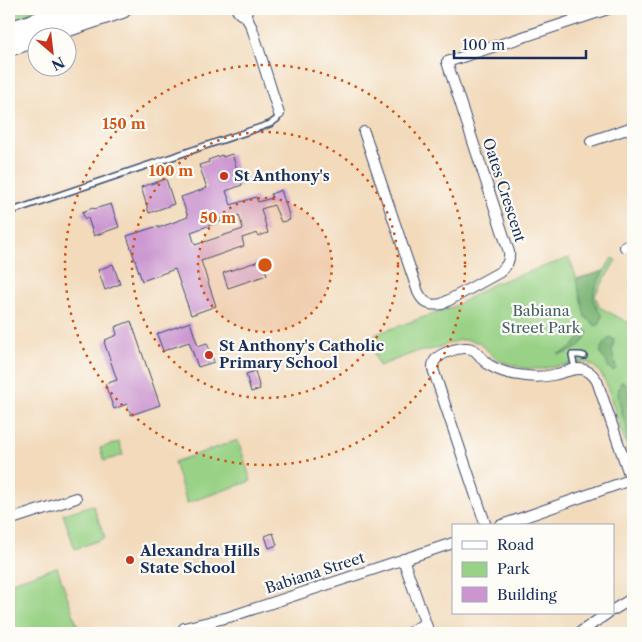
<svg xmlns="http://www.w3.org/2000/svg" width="642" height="642" font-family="'Libre Caslon Text',serif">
<rect width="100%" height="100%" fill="#fdfcf7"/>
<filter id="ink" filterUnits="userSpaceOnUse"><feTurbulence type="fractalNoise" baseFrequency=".02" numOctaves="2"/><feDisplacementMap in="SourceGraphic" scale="10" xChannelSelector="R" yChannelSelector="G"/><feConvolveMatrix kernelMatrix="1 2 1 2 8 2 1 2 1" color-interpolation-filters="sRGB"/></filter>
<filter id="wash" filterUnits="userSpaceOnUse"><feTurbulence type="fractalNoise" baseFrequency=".0096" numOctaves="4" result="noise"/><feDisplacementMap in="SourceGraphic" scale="20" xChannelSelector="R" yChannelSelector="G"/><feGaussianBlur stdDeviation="1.12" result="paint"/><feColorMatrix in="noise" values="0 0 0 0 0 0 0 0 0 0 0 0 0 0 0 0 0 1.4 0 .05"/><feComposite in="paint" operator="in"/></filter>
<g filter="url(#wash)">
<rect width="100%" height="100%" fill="#f2dabb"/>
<path fill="#99d286" stroke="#5a8072" d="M9,9H46L9,22Z
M569,258L577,279L604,271L612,258L616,260L595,295L599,307L633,325V462L630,458L606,383L601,374L596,368L588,363L581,362L541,369L523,368L497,360L480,343L469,340H459L434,349L416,352L379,366L368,337L455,306L493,284Z
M238,440L251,481L187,503L174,462Z
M119,442L123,455L104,461L100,448Z
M93,505L105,538L75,549L63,514Z
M57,567L80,633H9V583Z"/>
<path fill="#7ab473" stroke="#4a7268" d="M604,271C595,288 587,298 602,315L600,324L596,326L585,317L576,279Z
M585,330L588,332C582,346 574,353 558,354C564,352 570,350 574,345C578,340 580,335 585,330Z
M610,337L614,340L612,352L614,359L616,369L613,371C608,368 608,366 606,361C604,359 602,357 601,354C598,348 606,342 610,337Z
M621,382H624L627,386L629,400L633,408V450L627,444L626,432L627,427L622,414L618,395L619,388Z"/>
<g id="blocks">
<path fill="#cb96d0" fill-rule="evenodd" d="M232,154L242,185L226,191L231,205L256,197L258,202L272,198L271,194L281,190L289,215H288L290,220L281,222L274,205L261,209L268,233L258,236L257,233L242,238L244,246L201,261L216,306L191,315L175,269L142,281L127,236L158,226V228L188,217L181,197L207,188L199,165L209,162L208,160L222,155L223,157ZM239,215L243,229L195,245L191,232Z
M166,179L174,204L149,213L141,187Z
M111,204L119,227L94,236L88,218L85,219L82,212L93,208L94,209Z
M262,260L267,275L228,288L223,273Z
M113,264L120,284L105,290L98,270Z
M131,321L160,405L131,415L127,404L114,409L105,384L117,380L104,342L106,341L105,340L117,335L115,327Z
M190,322L198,346L207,343L214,362L198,367L189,342L163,351L157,334Z
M255,371L260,389L251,392L246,374Z
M273,533L277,545L269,548L265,536Z"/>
</g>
</g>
<g filter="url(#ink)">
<use href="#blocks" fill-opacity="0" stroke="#3b496c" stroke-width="1"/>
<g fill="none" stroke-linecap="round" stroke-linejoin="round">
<g stroke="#3b496c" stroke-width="8">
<path id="lane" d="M9,212L270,124L277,119L279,114
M575,369L572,355H580L584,356"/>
</g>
<g stroke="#3b496c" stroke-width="12">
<path id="street" d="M242,9L252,28L279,114
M364,132L418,292C424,304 430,306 442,304L500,272C507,266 510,261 509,252L447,62L608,9
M591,141L633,127
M625,247L633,244
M9,520L76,498
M486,526L433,369C433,365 433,362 436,359C442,353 456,348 465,348C477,347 480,359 489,365C499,371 514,375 526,376C535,377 544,377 553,375C571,371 585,361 597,381L631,480
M499,526L633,479
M403,559L429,633
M613,610L633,598
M184,628L229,617L453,543
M409,633L425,623
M579,633L608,613"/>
</g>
<g stroke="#3b496c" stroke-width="20">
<path id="highway" d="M241,9L243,11
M9,31L75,9
M9,47L122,9"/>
</g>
<use href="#lane" stroke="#fff" stroke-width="5"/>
<use href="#street" stroke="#fff" stroke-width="10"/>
<use href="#highway" stroke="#fff" stroke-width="18"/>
</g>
</g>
<circle cx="265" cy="265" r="67" fill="#d45514" fill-opacity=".12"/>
<g fill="none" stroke="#d45514" stroke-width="2.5" stroke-dasharray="2.5 5">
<circle cx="265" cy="265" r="67"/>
<circle cx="265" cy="265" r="133"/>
<circle cx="265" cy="265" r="200"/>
</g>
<g fill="#c8321e" stroke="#fdfcf7" stroke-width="2">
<circle cx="224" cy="176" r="5"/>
<circle cx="209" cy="355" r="5"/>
<circle cx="130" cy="560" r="5"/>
</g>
<g text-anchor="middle" stroke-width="4.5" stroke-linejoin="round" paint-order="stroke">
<g font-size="15" font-weight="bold" fill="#1b2f5e" stroke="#fdfcf7" text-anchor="start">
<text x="234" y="181">St Anthony's</text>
<text x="219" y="351">St Anthony's Catholic<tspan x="219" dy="17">Primary School</tspan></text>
<text x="140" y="556">Alexandra Hills<tspan x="140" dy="17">State School</tspan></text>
</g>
<g font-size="15" fill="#1b2f5e" stroke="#fdfcf7">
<text transform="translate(504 190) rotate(72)" y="5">Oates Crescent</text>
<text transform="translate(315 573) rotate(-18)" y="5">Babiana Street</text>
</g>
<g font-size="15" fill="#41606a" stroke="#fdfcf7">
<text x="541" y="316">Babiana<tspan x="541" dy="17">Street Park</tspan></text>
</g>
</g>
<circle cx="265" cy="265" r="8" fill="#d45514" stroke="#fdfcf7" stroke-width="2.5"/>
<g font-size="15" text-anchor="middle" font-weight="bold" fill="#d45514" stroke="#fdfcf7" stroke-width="4.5" stroke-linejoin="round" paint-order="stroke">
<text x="124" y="129">150 m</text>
<text x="171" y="176">100 m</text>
<text x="218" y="223">50 m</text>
</g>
<rect width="642" height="642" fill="none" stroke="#fdfcf7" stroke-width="30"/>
<rect x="452" y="524" width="162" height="90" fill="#fdfcf7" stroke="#a3aaba"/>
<rect x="462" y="541" width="25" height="8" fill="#ffffff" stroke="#a3aaba"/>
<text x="497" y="550" font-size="15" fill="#1b2f5e">Road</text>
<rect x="462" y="562" width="25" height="15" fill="#99d286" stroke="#a3aaba"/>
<text x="497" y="574" font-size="15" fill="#1b2f5e">Park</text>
<rect x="462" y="587" width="25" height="15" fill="#cb96d0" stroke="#a3aaba"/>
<text x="497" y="600" font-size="15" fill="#1b2f5e">Building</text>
<g transform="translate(52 52) rotate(152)"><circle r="24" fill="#fdfcf7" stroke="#a3aaba"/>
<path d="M0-4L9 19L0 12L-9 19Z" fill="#c8321e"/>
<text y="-8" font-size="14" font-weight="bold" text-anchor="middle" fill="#1b2f5e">N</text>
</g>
<path d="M454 50v8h132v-8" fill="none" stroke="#1b2f5e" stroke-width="2.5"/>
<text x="462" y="50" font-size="15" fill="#1b2f5e" stroke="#fdfcf7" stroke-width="4" paint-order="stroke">100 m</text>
</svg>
